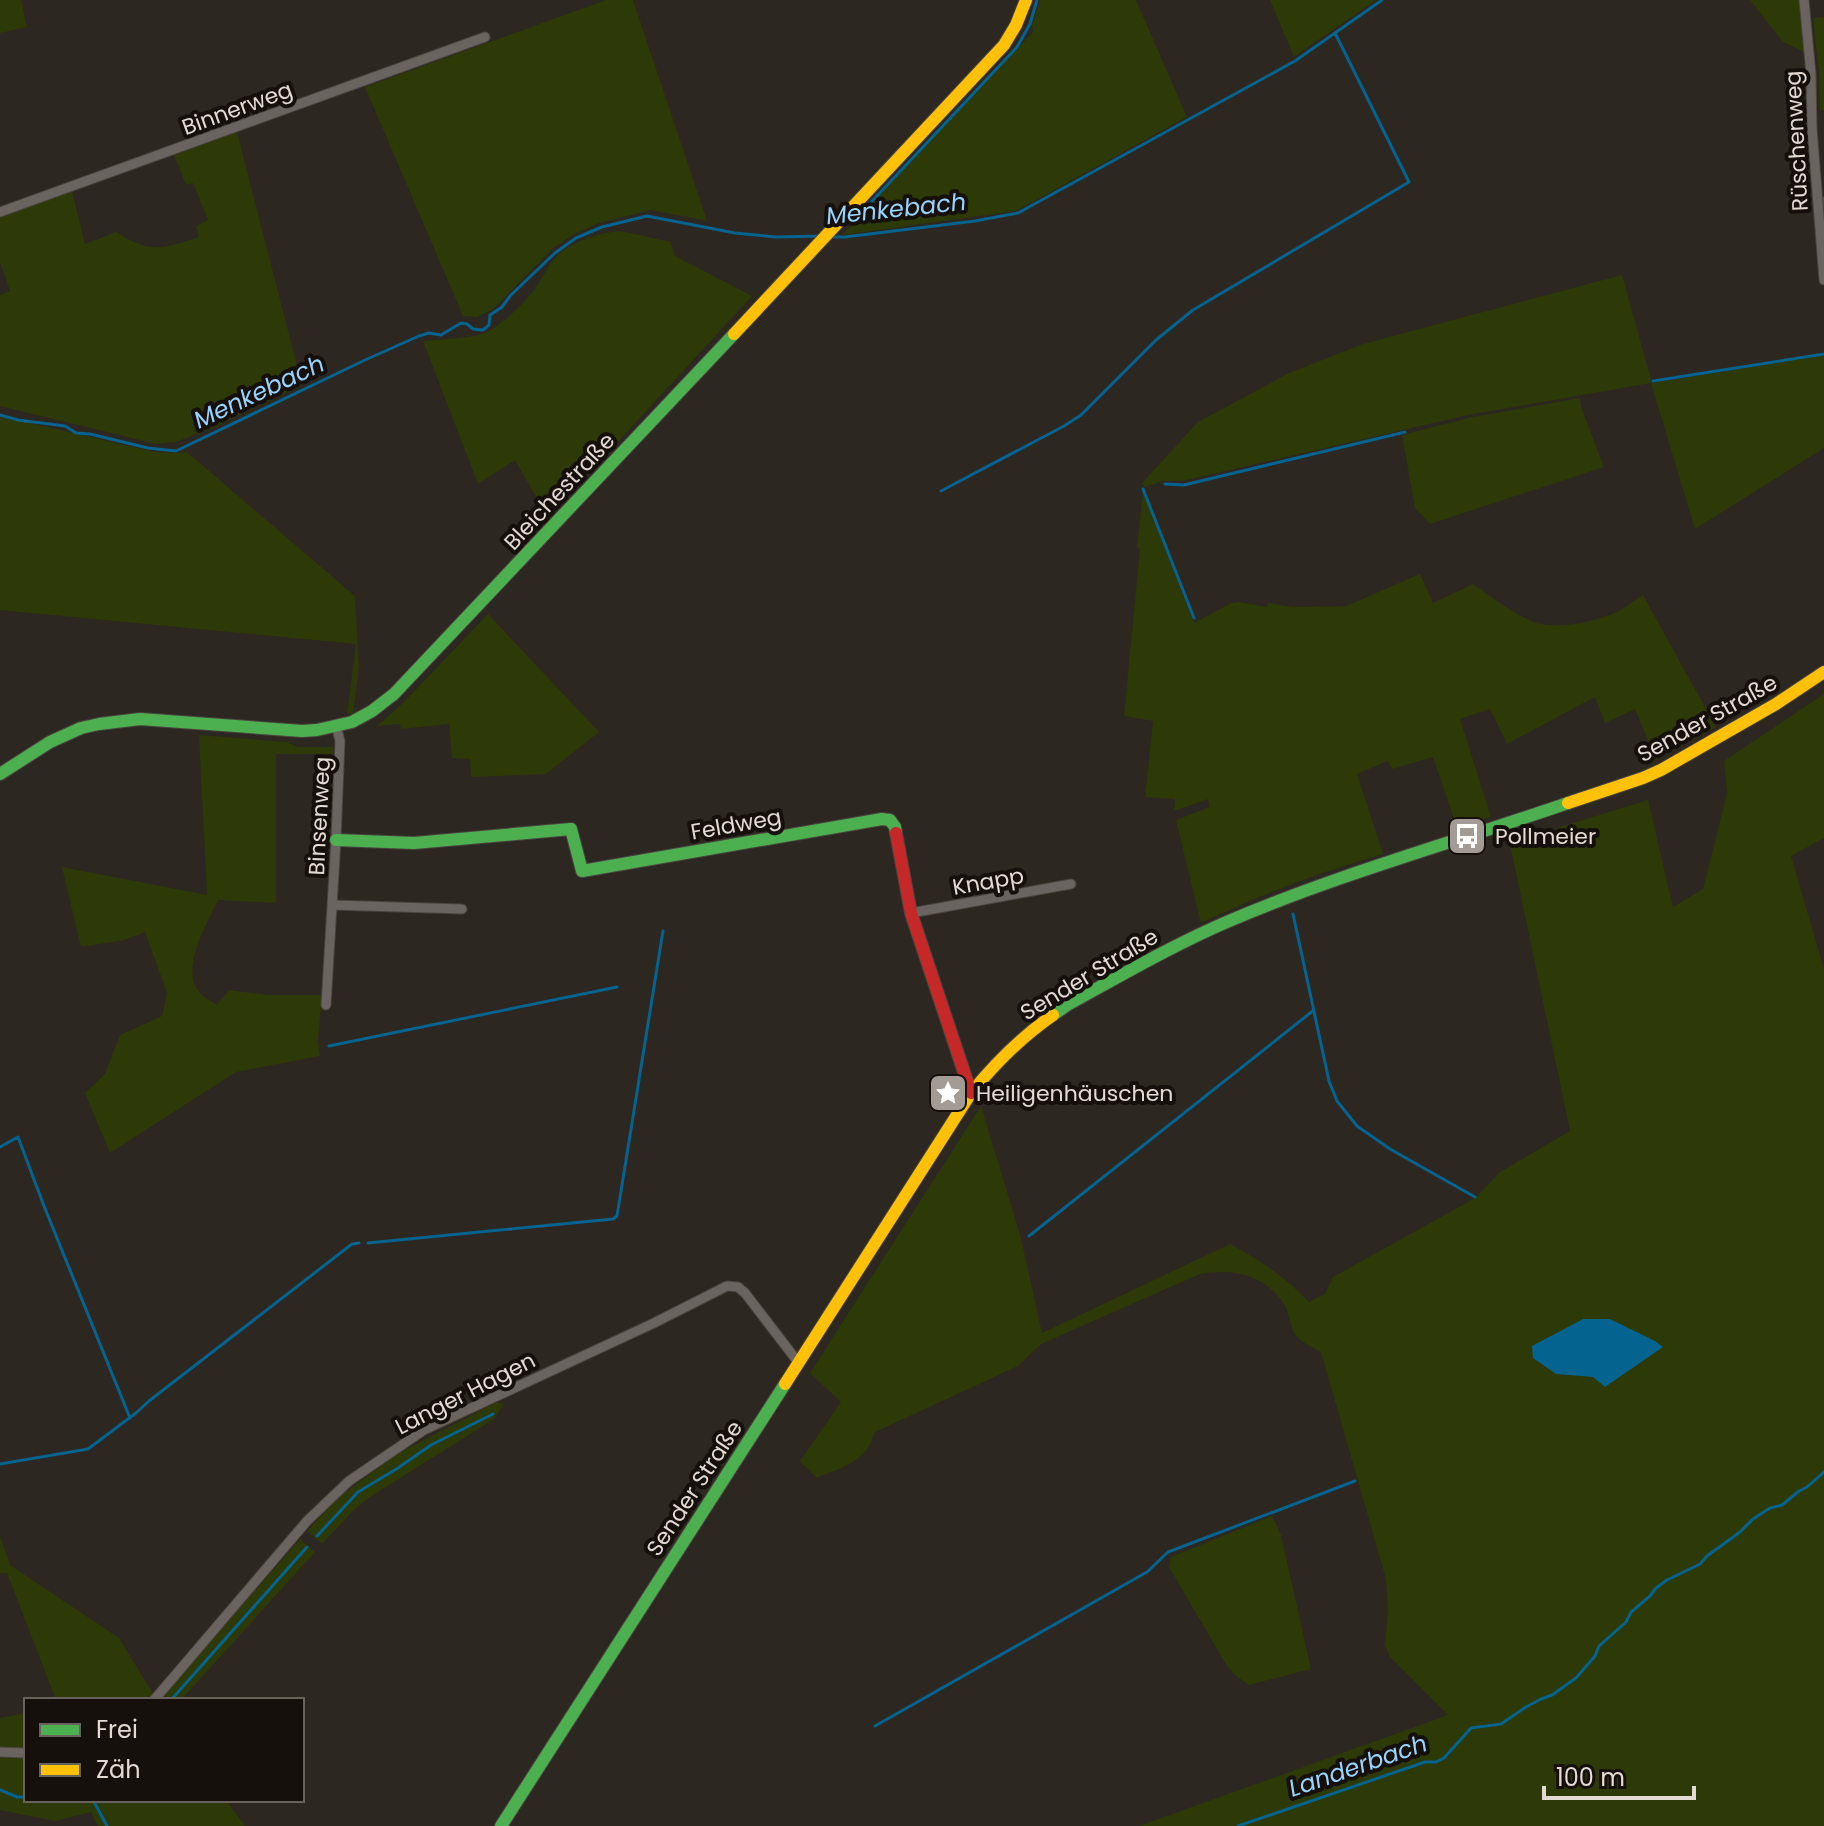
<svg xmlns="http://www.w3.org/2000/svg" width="1824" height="1826" font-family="Poppins,sans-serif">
<rect width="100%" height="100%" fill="#2d2721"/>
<path fill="#2d3906" d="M0,0H21L27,27L0,33Z
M606,0H633L707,221L651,210L599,223L574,234L552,249L492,310L477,317L463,316L365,87Z
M1040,0H1136L1187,117L1016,211L842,235L1033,32L1032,25Z
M1270,0H1376L1294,57Z
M1750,0H1801L1806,53L1783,42Z
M1824,17V110H1820L1819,71L1813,18Z
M237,132L302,385L215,427L176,442L156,444L0,406V295L10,291L0,262V216L72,191L85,244L116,232C151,254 161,249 199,237L196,226L208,220L193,183L186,185L174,155Z
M621,231L671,242L675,256L752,296L548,518L515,460L478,484L423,341C441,339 475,339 491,330C507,319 525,303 536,287C542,278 547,268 553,260C567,243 600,232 621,231Z
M1622,275L1652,383L1824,355V448L1695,529L1651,383L1468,415L1182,481H1163L1145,487L1142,483L1198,422L1289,373L1363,344Z
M1580,398L1581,407L1604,467L1430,524L1415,508L1402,435L1468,418Z
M0,416L155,452L177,453L187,452L355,596L359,667L353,714H347L356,644L0,610Z
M1143,491L1194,623L1231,603L1239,602L1267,607L1268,603L1293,607L1346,606L1420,574L1433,603L1473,584C1491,597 1510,611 1531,621C1554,631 1595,622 1617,612C1626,607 1635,600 1643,595L1716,727L1656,760L1635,709L1605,723L1595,697L1507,744L1490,709L1460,719L1491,817L1457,828L1433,757L1392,769L1388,761L1357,774L1383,854C1320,872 1260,895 1201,923L1176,820L1210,807L1208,799L1174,811L1175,799L1145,797L1153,721L1124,716L1140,548H1137Z
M488,614L599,732L546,774L471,777L470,759L452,758L449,724L401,729L400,724L377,726L404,702Z
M1824,694V838L1791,856L1824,969V1826H1139L1448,1715L1390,1657L1385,1645L1388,1610L1386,1579L1321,1352C1312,1347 1301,1343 1295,1334C1290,1325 1289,1313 1284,1304C1264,1274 1233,1268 1200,1274L1041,1344L1018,1366L875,1432C866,1463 844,1466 817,1478L800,1461L841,1402L810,1373L981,1106L1021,1238L1042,1333L1230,1244C1261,1261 1284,1276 1309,1302L1325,1294L1333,1277L1475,1198L1500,1172L1570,1131L1509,839L1544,832L1648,800L1673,907L1703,889L1727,793L1724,761Z
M199,735L287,742L298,747H333L335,754H276V903L218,900C207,925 178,970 201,994C205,999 212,1001 217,1005L229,990L269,995H322L318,1040L320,1056L236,1072L110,1153L85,1093L105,1074L120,1035L162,1016L167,993L145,932L124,940L81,947L62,867L207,895Z
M497,1402L504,1404L494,1419L367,1499L353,1511L322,1544L307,1531L339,1497L395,1455Z
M1272,1516L1281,1535L1311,1669L1249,1685L1235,1675L1227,1666L1169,1567L1171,1557Z
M0,1536L10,1565L119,1638L157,1700H56L7,1573H0Z
M300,1539L315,1552L181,1700H160Z
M26,1713V1800H226L245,1826H98L91,1812L55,1821L0,1810V1718Z"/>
<path fill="#04638f" d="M1583,1319H1610L1655,1341L1663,1347L1605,1387L1593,1377L1556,1374L1533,1358L1532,1346Z"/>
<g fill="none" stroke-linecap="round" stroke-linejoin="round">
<path stroke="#04638f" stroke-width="3" d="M1823,198L1824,212
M859,215L1017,47L1030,24L1037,0
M834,237H845L975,221L1018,213L1295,61L1382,0
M1653,381L1824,354
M0,415L18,420L65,426L76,433L90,434L148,448L176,451L365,360L419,336L429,333L441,335L461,323L467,324L473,329L483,330L489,325L490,315L502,307L511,295L555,253L576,238L602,227L647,216L735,233L776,237L822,236
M1165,484L1184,485L1405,432
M1143,489L1194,618
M941,491L1064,426L1081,415L1156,340L1193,310L1409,182L1335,33
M1293,914L1329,1081L1337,1101L1357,1126L1390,1149L1475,1197
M329,1046L617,987
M0,1147L18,1137L44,1206L130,1418
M1029,1236L1314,1010
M368,1243L613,1219L617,1216L663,931
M0,1464L88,1449L136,1413L149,1401L352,1244L359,1243
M317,1536L358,1492L398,1468L431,1445L493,1414
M171,1700L307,1547
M875,1726L1147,1572L1168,1552L1355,1481
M0,1790L17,1797H26
M93,1800L107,1826
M1238,1826L1425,1762H1436L1444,1758L1471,1728L1501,1724L1526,1707L1541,1699L1552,1695L1576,1678L1595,1656L1599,1646L1626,1622L1631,1612L1650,1596L1656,1588L1667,1580L1700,1564L1707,1556L1740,1532L1753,1519L1770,1508L1782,1505L1799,1491L1807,1487L1824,1472"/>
<g stroke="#4a443f" stroke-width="11">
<path id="street" d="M1804,0L1811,74L1812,128L1824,280
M0,212L485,37
M332,905L462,909
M911,913L1071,884
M326,1005L336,840L340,741L337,729
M154,1700L307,1521L349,1481L424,1430L654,1323L727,1286L738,1287L745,1293L798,1362
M0,1752L26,1753"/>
</g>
<g stroke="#4a443f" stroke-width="14">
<path id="fast" d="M0,774L50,742L81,728L99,724L140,719L302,731L317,730L352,722L372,711L394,694L734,334
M336,840L414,843L571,829L582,871L882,819L890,820L895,827L896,833
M1053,1015L1067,1005C1120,976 1173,945 1229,921C1339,874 1455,842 1568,803
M501,1826L785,1384"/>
</g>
<g stroke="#4a443f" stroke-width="14">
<path id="slow" d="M734,334L1004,45L1016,25L1026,0
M1568,803L1643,778L1661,770L1776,704L1824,672
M785,1384L971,1093C996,1062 1020,1038 1053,1015"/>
</g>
<g stroke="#4a443f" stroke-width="14">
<path id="jam" d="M896,833L911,913L971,1093"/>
</g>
<use href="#street" stroke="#69645f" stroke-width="9"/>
<use href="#fast" stroke="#4caf50" stroke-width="12"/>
<use href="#slow" stroke="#ffc107" stroke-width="12"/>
<use href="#jam" stroke="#c62828" stroke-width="12"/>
</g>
<defs>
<g id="bus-square" transform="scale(2)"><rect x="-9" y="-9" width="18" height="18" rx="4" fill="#a39b95" stroke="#16100c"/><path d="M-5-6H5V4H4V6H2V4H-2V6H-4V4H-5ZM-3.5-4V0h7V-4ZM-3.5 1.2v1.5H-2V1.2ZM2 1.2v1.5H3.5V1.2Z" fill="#fff"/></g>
<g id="sight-square" transform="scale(2)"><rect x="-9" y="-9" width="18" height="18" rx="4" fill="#a39b95" stroke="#16100c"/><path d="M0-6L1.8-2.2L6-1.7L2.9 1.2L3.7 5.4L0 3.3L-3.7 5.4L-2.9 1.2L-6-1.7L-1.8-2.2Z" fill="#fff"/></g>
</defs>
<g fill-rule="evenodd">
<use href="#bus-square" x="1467" y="836"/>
<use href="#sight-square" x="948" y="1093"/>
</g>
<g text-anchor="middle" stroke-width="8" stroke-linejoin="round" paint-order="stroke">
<g font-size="22" fill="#e2dad3" stroke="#16100c">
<text transform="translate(237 108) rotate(-20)" y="8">Binnerweg</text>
<text transform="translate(1796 141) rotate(-93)" y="8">Rüschenweg</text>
<text transform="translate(559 491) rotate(-47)" y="8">Bleichestraße</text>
<text transform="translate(1707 718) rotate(-29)" y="8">Sender Straße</text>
<text transform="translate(319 816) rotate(-87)" y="8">Binsenweg</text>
<text transform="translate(736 824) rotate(-10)" y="8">Feldweg</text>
<text transform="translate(988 881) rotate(-10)" y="8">Knapp</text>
<text transform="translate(1089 974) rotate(-31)" y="8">Sender Straße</text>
<text transform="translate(465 1393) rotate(-27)" y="8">Langer Hagen</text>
<text transform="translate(694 1488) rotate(-57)" y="8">Sender Straße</text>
</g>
<g font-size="22" fill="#e2dad3" stroke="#16100c" text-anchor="start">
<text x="1495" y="844">Pollmeier</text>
<text x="976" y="1101">Heiligenhäuschen</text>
</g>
<g font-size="24" font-style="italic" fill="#97d3fd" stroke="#16100c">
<text transform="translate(896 209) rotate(-6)" y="8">Menkebach</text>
<text transform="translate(259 392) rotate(-25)" y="8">Menkebach</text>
<text transform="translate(1358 1766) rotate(-19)" y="8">Landerbach</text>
</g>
</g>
<rect x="24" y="1698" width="280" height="104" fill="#16100c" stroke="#68615c" stroke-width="2"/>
<rect x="40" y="1724" width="40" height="12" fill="#4caf50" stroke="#68615c" stroke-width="2"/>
<text x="96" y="1738" font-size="24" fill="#e2dad3">Frei</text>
<rect x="40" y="1764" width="40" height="12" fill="#ffc107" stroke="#68615c" stroke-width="2"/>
<text x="96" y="1778" font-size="24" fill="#e2dad3">Zäh</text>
<path d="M1544 1786v12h150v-12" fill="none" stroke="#e2dad3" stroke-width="4"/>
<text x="1556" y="1786" font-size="24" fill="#e2dad3" stroke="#16100c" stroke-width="6" paint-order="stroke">100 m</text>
</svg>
